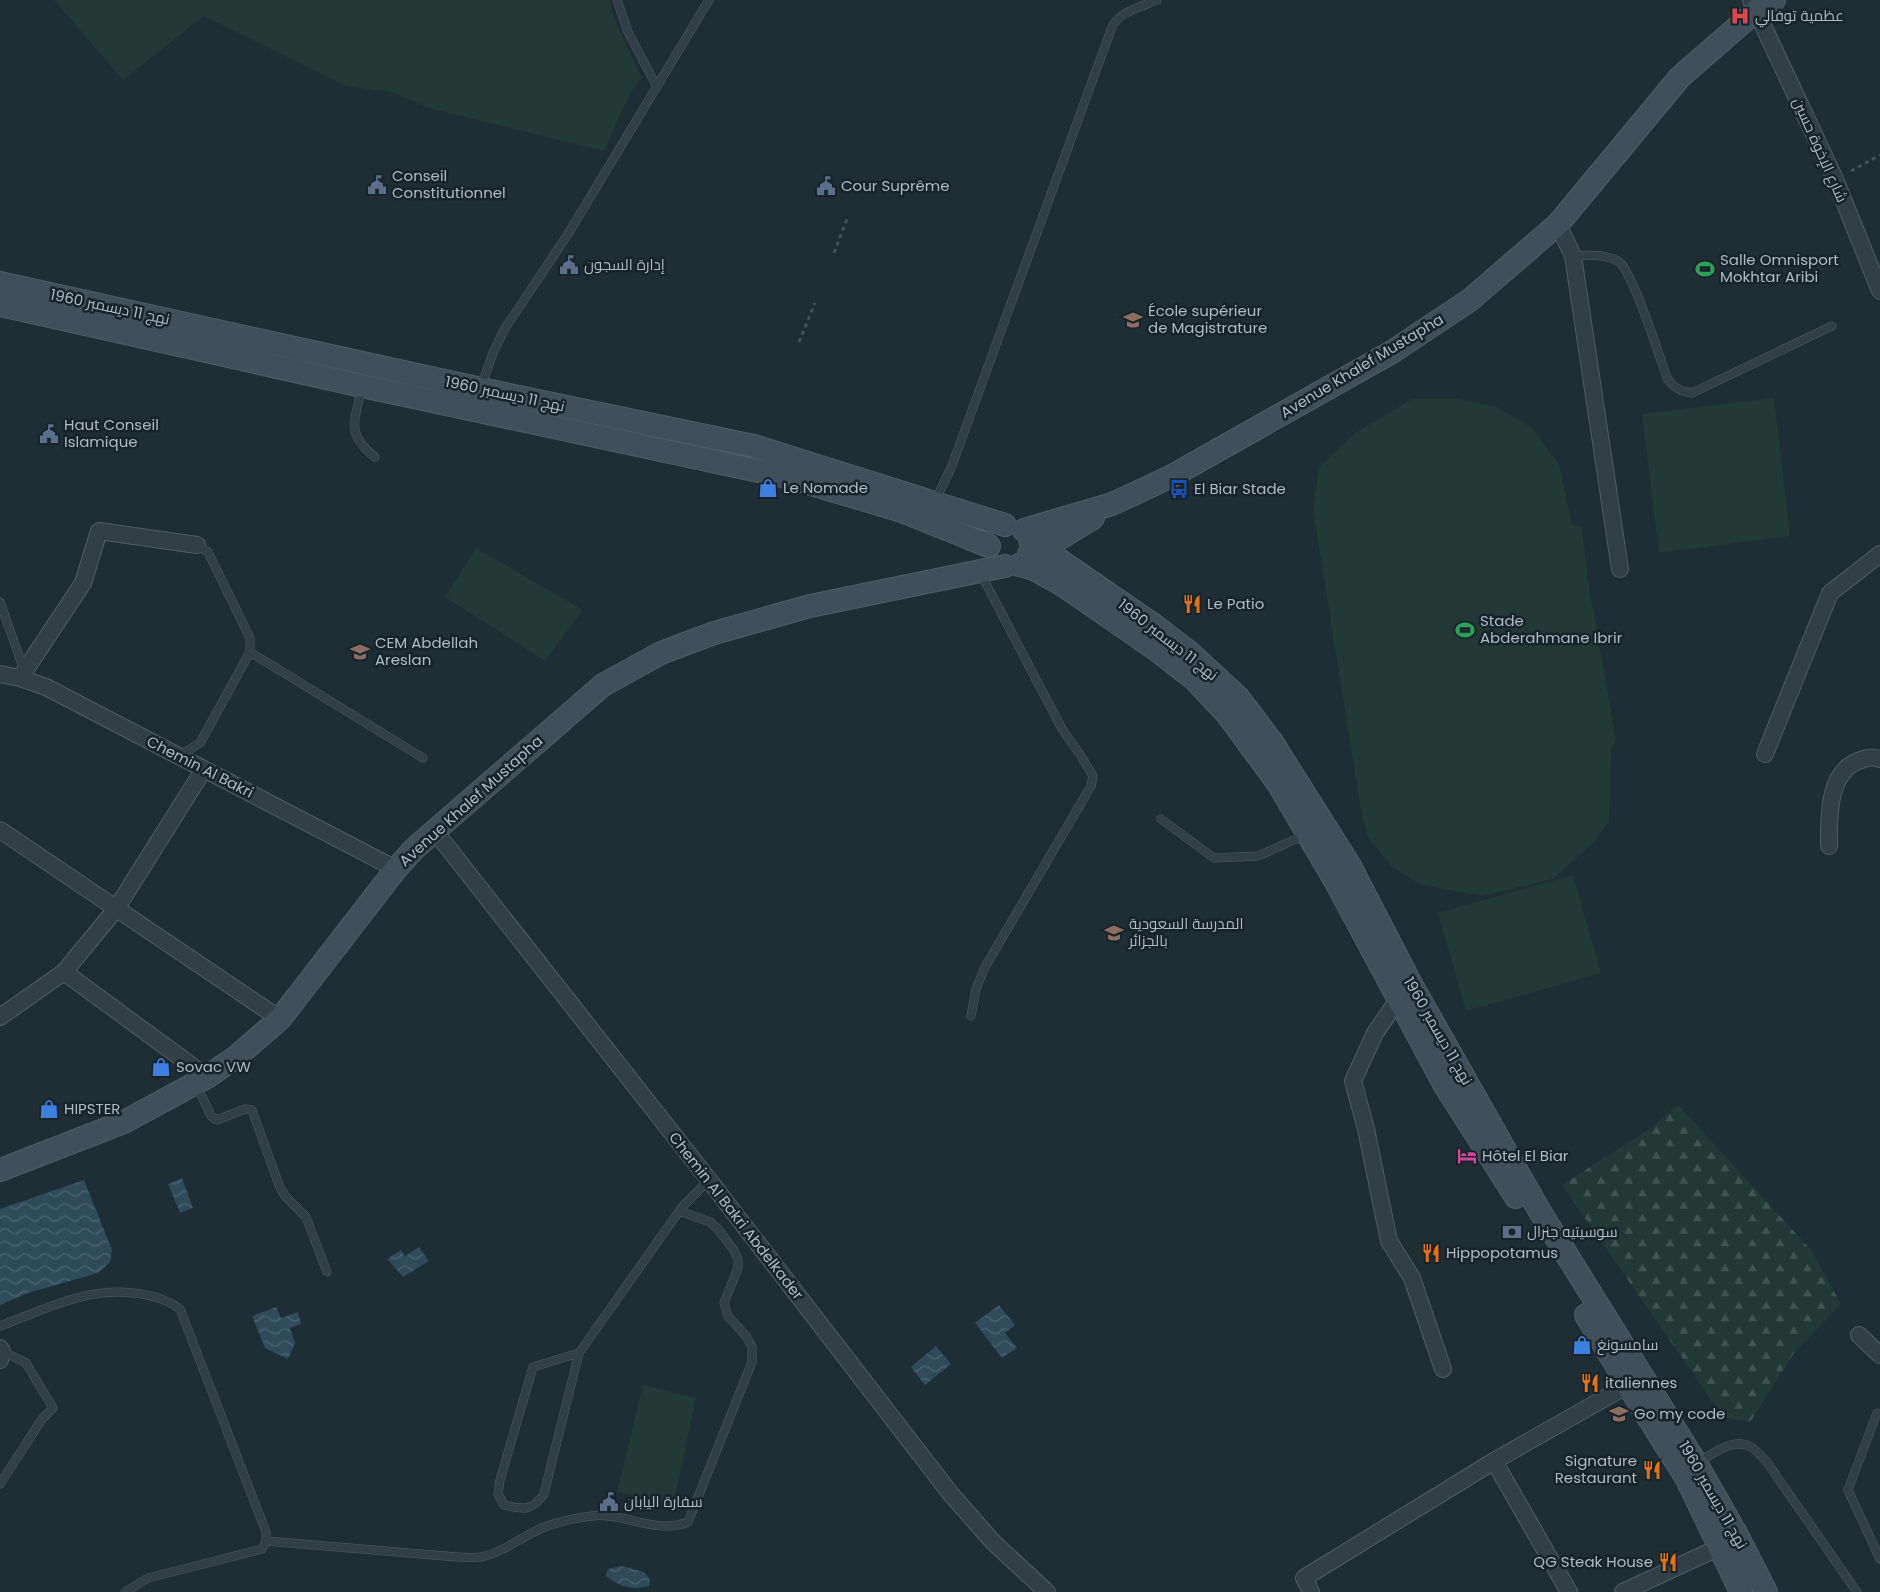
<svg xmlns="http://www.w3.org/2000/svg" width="1880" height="1592" font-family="Poppins,Cairo,sans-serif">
<defs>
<pattern id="forest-firs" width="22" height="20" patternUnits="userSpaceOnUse" patternTransform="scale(1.25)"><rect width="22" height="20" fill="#223935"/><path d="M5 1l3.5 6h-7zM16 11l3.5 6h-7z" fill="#3f5451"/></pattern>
<pattern id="water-waves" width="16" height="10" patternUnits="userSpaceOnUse" patternTransform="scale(1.25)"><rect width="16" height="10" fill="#304c5b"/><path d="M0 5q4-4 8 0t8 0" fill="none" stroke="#4b6471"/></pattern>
</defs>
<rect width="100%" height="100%" fill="#1f2d35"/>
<path fill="url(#forest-firs)" d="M1678,1105L1812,1251L1841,1304L1794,1353L1750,1422L1723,1417L1562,1185L1651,1128Z"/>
<path fill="#223935" d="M54,0H610L613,15L642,78L630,93L604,151L428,108L393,92L345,86L204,16L123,80Z
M1774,398L1790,536L1659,553L1642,414Z
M1412,399H1459L1497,407L1531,427L1559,464L1572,524L1582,527L1588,581L1616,739L1611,749L1609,822L1593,843L1553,879L1483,896L1421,885L1391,866L1368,837L1361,811L1313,509L1319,467L1355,433Z
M476,548L583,610L545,661L445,597Z
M1573,875L1601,973L1466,1011L1438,913Z
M643,1385L696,1398L673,1505L617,1492Z"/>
<path fill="url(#water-waves)" d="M182,1178L193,1208L180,1213L168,1184Z
M84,1180L112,1250L110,1262L98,1273L28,1293L0,1305V1209Z
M419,1247L429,1261L403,1277L387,1259L401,1250L405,1256Z
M999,1305L1015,1325L1005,1333L1017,1348L1002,1358L975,1323Z
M276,1307L281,1318L298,1312L301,1324L290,1328L295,1343L288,1359L265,1348L252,1316Z
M936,1346L951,1364L925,1385L911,1367Z
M621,1566L644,1572L650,1579L649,1586C632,1591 619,1586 606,1576L608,1569Z"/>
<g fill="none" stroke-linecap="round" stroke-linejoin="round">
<g stroke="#505d64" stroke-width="9">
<path id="service" d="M617,0L628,32L657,87
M1573,256C1587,255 1605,254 1618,261C1632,269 1660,358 1667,378C1673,387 1680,392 1692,393L1832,326
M481,387L493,353L504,330L568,234L709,0
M362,388C355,419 345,435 375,457
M935,501L951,468L1112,27C1120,11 1141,7 1157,0
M0,602L24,670
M250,652L423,758
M179,756L200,743L250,652V638L208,552L197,545
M1161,819L1214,858L1258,856L1296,839L1304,832
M971,1016L976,989L985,967L1091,786L1093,776L1081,756L1062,729L981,574
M196,1084L211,1116L217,1120L245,1109L252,1110L279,1185L285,1196L306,1217L327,1272
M0,1326C30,1315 64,1299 95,1294C121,1289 159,1293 180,1309L266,1532V1541L262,1549L148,1578L125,1592
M579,1353L533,1367L500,1480L498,1494L504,1505C523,1510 532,1511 544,1494L579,1353L682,1207L709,1180
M1877,1413L1848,1490L1880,1559
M1698,1462C1714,1453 1736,1435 1754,1449C1758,1452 1762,1457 1766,1461L1857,1592
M0,1484L42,1419L53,1408L26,1363L2,1351
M266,1541L457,1557C464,1557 473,1558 480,1557C503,1553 521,1537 542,1528C558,1522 575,1518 591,1516C624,1512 656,1535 688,1522L752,1362V1347L746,1336L728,1316L724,1303L738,1268V1259L733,1249L718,1229L710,1222L679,1211"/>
</g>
<g stroke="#505d64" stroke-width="18">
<path id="minor" d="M1751,0L1835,179L1880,291
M1558,224L1573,256L1620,569
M0,674L20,678L46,687L396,869
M20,678L83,583L99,531L197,545
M1765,754L1830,593L1880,554
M0,830L280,1019
M434,830L709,1180L950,1493L993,1542L1047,1592
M1829,846C1829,818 1827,770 1861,760C1869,757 1872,757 1880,759
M64,972L207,1077
M1398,1000L1375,1033L1353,1081L1366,1129L1389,1241L1412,1278L1443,1369
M0,1017L64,972L116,909L204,769
M1859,1335L1880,1355
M0,1348L2,1351L0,1360
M1494,1461L1569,1592
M1311,1592L1304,1578L1494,1461L1628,1385
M1623,1592L1720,1547"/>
</g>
<g stroke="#505d64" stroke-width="24">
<path id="secondary" d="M0,283L481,389L754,446L1005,525
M0,305L362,386L791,478L902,511L989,546
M1024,530L1112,504L1172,476L1392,352L1470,300L1558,224L1680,77L1757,10L1774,0
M1030,540L1155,626L1189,652L1238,697L1272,742L1350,866L1411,984L1539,1210L1696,1463L1737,1535L1766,1592
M1029,554L1057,540L1093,518
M1019,565L1034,569L1061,584L1158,651L1194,679L1227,714L1279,785L1337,884L1444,1084L1516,1197
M0,1170L124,1122L207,1077L236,1057L280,1019L396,869L415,848L603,685L661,653L714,633L810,606L1005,566
M1586,1315L1628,1385L1687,1479L1741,1592"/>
</g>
<path stroke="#405553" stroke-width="3" stroke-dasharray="4 4" stroke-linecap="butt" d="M1851,171L1880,155
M834,253L847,219
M799,342L815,303"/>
<use href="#service" stroke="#323f46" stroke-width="8"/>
<use href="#minor" stroke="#323f46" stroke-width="16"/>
<use href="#secondary" stroke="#404f59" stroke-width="22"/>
</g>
<defs>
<g id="hospital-bare" transform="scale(1.5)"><path d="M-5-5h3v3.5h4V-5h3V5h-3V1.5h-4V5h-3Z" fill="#e0444e" stroke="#18242a" stroke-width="2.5" paint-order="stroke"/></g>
<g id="civic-bare" transform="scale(1.5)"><path d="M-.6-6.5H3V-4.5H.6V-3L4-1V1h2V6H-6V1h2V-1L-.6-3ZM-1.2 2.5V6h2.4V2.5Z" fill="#5c6f8a" stroke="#18242a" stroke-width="2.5" paint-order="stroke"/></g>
<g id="stadium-bare" transform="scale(1.5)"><path d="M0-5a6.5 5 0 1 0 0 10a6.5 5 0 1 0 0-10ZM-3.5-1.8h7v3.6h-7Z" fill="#2e9e5b" stroke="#18242a" stroke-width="2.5" paint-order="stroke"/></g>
<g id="university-bare" transform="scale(1.5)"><path d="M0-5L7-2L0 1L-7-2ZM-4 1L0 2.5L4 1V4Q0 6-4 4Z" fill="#8d6e63" stroke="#18242a" stroke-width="2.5" paint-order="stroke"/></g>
<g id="shop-bare" transform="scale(1.5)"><path d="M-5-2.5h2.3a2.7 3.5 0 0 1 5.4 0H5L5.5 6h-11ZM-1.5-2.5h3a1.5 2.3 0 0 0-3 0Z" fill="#3f7fe0" stroke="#18242a" stroke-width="2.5" paint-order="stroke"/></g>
<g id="bus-bare" transform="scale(1.5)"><path d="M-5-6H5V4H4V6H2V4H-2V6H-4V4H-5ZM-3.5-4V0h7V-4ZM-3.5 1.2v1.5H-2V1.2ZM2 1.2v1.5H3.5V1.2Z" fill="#1a4fb4" stroke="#18242a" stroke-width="2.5" paint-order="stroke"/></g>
<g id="restaurant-bare" transform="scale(1.5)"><path d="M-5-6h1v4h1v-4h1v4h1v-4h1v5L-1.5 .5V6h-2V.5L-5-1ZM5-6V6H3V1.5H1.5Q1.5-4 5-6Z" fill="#e8710a" stroke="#18242a" stroke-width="2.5" paint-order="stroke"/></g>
<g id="school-bare" transform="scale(1.5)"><path d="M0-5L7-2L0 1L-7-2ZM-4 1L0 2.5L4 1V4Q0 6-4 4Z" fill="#8d6e63" stroke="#18242a" stroke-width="2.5" paint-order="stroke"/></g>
<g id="hotel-bare" transform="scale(1.5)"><path d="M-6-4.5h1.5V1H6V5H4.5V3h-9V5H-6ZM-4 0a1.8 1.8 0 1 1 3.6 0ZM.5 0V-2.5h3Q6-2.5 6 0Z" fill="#d1479c" stroke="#18242a" stroke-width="2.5" paint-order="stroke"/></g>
<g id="bank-bare" transform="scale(1.5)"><path d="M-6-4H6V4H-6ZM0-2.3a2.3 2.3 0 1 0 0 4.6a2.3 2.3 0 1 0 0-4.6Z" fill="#5c6f8a" stroke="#18242a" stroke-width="2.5" paint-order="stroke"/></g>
</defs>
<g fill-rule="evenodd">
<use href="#hospital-bare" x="1740" y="16"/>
<use href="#civic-bare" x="377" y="185"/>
<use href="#civic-bare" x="826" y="186"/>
<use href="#civic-bare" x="569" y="265"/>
<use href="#stadium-bare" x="1705" y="269"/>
<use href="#university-bare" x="1133" y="320"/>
<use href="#civic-bare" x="49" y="434"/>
<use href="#shop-bare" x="768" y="488"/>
<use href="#bus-bare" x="1179" y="489"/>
<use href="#restaurant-bare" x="1192" y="604"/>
<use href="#stadium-bare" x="1465" y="630"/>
<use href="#school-bare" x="360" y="652"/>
<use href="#school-bare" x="1114" y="933"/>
<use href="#shop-bare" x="161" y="1067"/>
<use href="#shop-bare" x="49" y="1109"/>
<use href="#hotel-bare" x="1467" y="1156"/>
<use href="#bank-bare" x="1512" y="1232"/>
<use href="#restaurant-bare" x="1431" y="1253"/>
<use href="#shop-bare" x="1582" y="1345"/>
<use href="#restaurant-bare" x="1590" y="1383"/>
<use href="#school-bare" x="1619" y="1414"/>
<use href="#restaurant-bare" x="1652" y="1470"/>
<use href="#civic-bare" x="609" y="1502"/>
<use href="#restaurant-bare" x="1668" y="1562"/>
</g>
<g text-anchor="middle" stroke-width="5" stroke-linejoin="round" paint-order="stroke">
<g font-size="15" fill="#acbac3" stroke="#18242a" text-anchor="start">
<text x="1755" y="21">عظمية توفالي</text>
<text x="392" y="181">Conseil<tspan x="392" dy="17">Constitutionnel</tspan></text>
<text x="841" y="191">Cour Suprême</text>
<text x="1720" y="265">Salle Omnisport<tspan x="1720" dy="17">Mokhtar Aribi</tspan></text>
<text x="584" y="270">إدارة السجون</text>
<text x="1148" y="316">École supérieur<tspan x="1148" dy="17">de Magistrature</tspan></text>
<text x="64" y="430">Haut Conseil<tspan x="64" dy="17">Islamique</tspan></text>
<text x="783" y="493">Le Nomade</text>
<text x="1194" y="494">El Biar Stade</text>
<text x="1207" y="609">Le Patio</text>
<text x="1480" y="626">Stade<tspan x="1480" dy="17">Abderahmane Ibrir</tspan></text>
<text x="375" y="648">CEM Abdellah<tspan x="375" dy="17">Areslan</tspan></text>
<text x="1129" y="929">المدرسة السعودية<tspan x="1129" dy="17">بالجزائر</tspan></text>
<text x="176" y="1072">Sovac VW</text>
<text x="64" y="1114">HIPSTER</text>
<text x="1482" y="1161">Hôtel El Biar</text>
<text x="1527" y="1237">سوسيتيه جنرال</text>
<text x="1446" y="1258">Hippopotamus</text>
<text x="1597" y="1350">سامسونغ</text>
<text x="1605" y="1388">italiennes</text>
<text x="1634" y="1419">Go my code</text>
<text x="1637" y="1466" text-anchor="end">Signature<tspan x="1637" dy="17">Restaurant</tspan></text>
<text x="624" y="1507">سفارة اليابان</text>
<text x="1653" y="1567" text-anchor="end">QG Steak House</text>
</g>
<g font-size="15" fill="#acbac3" stroke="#18242a">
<text transform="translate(1820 150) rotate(66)" y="5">شارع الإخوة حسين</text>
<text transform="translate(110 307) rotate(12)" y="5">نهج 11 ديسمبر 1960</text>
<text transform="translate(1362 366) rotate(-31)" y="5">Avenue Khalef Mustapha</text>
<text transform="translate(505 394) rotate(12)" y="5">نهج 11 ديسمبر 1960</text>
<text transform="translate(1168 640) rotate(38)" y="5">نهج 11 ديسمبر 1960</text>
<text transform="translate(200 767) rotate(27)" y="5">Chemin Al Bakri</text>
<text transform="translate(471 801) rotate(-42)" y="5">Avenue Khalef Mustapha</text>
<text transform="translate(1438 1031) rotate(60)" y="5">نهج 11 ديسمبر 1960</text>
<text transform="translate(736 1216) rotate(52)" y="5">Chemin Al Bakri Abdelkader</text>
<text transform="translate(1713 1495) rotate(60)" y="5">نهج 11 ديسمبر 1960</text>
</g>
</g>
</svg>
